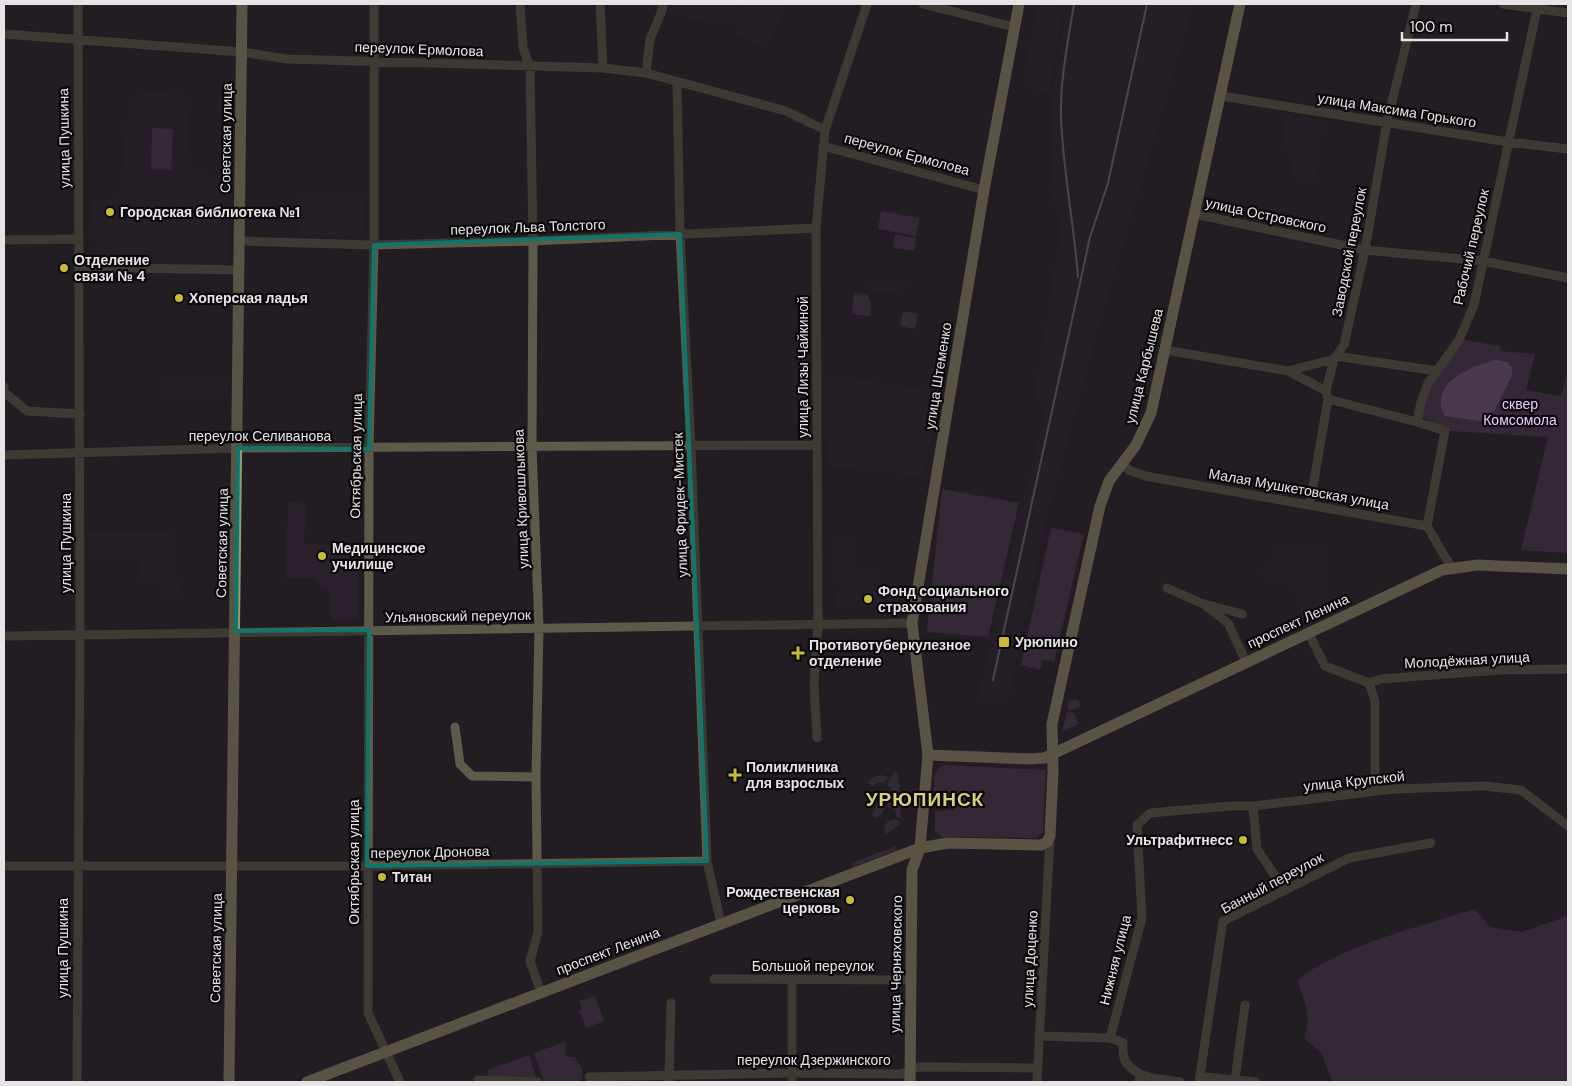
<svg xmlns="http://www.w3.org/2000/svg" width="1572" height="1086" font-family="'DM Sans',sans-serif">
<rect width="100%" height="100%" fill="#221d23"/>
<path fill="#29202c" d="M669,4H743L740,23L725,21L715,25L668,13Z
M744,4H787L766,49L735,34L741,23Z
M1037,4H1063L1049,92L1023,87Z
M1068,4H1194L1098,330L1044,528L1007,704L977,703L1045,409L1034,397L1062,221L1050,195L1053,96Z
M138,91L191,95L185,174L229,175L227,265L96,263L92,200L120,198L128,102L135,103Z
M1286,115L1323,121L1317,179L1291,177L1294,153L1281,151Z
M363,193V236H299V194Z
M868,279L908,283L907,291H903V294L871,291L872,286L868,285Z
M825,374L940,392L924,477L827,466Z
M227,375L228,400H161V376Z
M288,502L307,503L304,544L359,545V620H332L328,589H321L313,578H285Z
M88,531H174V581H181V599L160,598V582H140L139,561L88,559Z
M833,542H856L857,569L879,568L881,604L836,607L835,593H839L838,577H834Z
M1295,545L1324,546L1328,564L1326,592L1330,606L1304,619L1291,586L1271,580L1260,572L1275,556L1276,547Z"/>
<path fill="#4a3550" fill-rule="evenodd" d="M152,128L173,129L171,170L151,169Z
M881,211L920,218L916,236L878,229Z
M895,234L916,238L914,251L893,248Z
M854,293L867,294L871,302L870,316L852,314Z
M903,311L918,314L915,329L900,326Z
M1463,340L1501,346L1500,351L1535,354L1526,390L1561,396L1568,369V553L1521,550L1548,437L1451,431L1421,416L1431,384ZM1512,376L1494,412L1480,421L1471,419Z
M942,489L1019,503L988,637L927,632Z
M1051,528L1084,534L1054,662L1043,660L1040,670L1021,665Z
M1069,700H1078L1081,705C1078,710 1072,710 1067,709Z
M1067,712L1074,713L1079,724L1062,732Z
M944,765L1046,770L1043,832L1036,838H1030L942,837L935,831V811L954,810V802H935C935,789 930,769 944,765Z
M895,771L898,773L900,799L890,794L892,790L887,784Z
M881,775L888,777L884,783L877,782L874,786L867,783L874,777Z
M889,797L900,803L901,819L896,816L895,810L888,807L886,799Z
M879,800H882L885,808L881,815L874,818L872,815Z
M895,819L900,822L899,826L886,834L884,829L887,822Z
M896,846L897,850L853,867L852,863Z
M1475,909L1490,927L1522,932L1568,916V1082H1332L1322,1054L1304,1038C1312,1016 1305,1002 1297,981C1335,947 1425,925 1475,909Z
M595,996L604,1021L586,1028L579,1011L582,1009L579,1001Z
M565,1042L566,1057H574L582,1068V1079L578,1082H544L534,1053Z
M529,1055L536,1077H489L488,1070Z"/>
<path fill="#795c82" d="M1496,360L1507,362L1512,368V376L1494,412L1480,421L1445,416C1427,384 1471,366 1496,360Z"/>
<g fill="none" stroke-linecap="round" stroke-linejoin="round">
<path stroke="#5d5b47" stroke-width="9" d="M374,4V245L369,449L368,1013L400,1082
M520,4L523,48L530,67L533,241L532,448L539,628L536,777L538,932L530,961L541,993
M600,4L603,68
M923,4L1014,27
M1503,4L1568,13
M4,34L242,52L287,59L603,68L646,73L786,111L825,130
M646,73L650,39L662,11L663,4
M677,83L680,234L691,447L707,861L721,924
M1221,96L1508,142L1568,149
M823,146L984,190
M1195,214L1365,250L1483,261L1568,278
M4,240L79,239
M240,241L374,245L533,241L816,228
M80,267L240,270
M1165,350L1288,371L1334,359
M1336,356L1437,371
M1288,371L1326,391
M4,387V392L27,411L80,414
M1328,399L1417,422
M4,455L238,448L817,445
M1122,464L1129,470L1145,476L1427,526L1451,567
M1310,504L1328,399L1326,391L1334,359L1344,345L1365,250L1387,122L1416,4
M1427,526L1445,431L1417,422L1421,402L1428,383L1459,340L1474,305L1538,4
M1167,588L1201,603L1242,614
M1206,606L1228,623L1246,662
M1308,632L1325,666L1369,683
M4,636L912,623
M1369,683L1381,679L1500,670L1568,669
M1369,683L1375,701V791
M455,727L460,764L472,776L536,777
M817,738L814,684L818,624L816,228L825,130L867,4
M1253,806L1257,849L1284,889
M4,866H367L707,861
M714,979L912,980
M1039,1036L1110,1038
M1140,1074L1151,1078L1180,1082
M589,1077L792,1073L901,1074L918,1067L1037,1068
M478,1080L538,1082
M1235,1080L1245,1005
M77,1082L80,636L78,4
M669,1082L671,1003
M792,1082V980
M1037,1082L1050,836
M1139,1082L1140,1074C1125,1065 1122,1060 1123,1043L1110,1038L1142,918L1137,825L1150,813L1231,806H1253L1394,789L1484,786L1521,790L1568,826
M1199,1082L1223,921L1349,858L1431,843
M1201,1082L1205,1077L1256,1082"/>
<path stroke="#9c966d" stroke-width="11" d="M928,755L1030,759L1044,758L1442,570L1477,565L1568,569
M229,1082L242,4
M307,1082L920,848L948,843L1041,845L1047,842L1050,836L1053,772L1052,724L1100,506L1109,481L1136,445L1151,413L1240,4
M910,1082L912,870L920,848L928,755L912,623L984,190L1019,4"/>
<path stroke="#7d797e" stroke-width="2" d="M1074,4C1068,41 1060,80 1061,118C1063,171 1074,224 1078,277
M993,680L1082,274L1090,237L1108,183L1147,4"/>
</g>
<path d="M0 0H1572V1086H0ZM680,234L707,861L367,866L369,630L236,631L238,448L369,449L374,245Z" fill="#221d23" fill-opacity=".55" fill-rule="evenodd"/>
<path fill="none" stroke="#0f766e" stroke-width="4" stroke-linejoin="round" d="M680,234L707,861L367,866L369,630L236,631L238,448L369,449L374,245Z"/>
<g fill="#cbba39" stroke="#0a080b" stroke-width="2">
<circle cx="110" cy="212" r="5"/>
<circle cx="64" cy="268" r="5"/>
<circle cx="179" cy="298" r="5"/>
<circle cx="322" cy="556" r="5"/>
<circle cx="868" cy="599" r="5"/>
<rect x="998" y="636" width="12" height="12" rx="2.5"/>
<path d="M795.5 645.5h5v5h5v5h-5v5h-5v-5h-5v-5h5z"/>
<path d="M732.5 767.5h5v5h5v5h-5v5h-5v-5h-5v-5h5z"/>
<circle cx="1243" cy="840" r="5"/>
<circle cx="382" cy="877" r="5"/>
<circle cx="850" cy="900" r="5"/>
</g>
<g text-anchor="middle" stroke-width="4.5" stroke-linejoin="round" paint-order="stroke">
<g font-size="14" fill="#e7e4e8" stroke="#0a080b">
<text transform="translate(419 49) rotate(2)" y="5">переулок Ермолова</text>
<text transform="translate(1397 110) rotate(9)" y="5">улица Максима Горького</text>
<text transform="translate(64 138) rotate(-91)" y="5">улица Пушкина</text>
<text transform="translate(226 138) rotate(-89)" y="5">Советская улица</text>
<text transform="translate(907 154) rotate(15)" y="5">переулок Ермолова</text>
<text transform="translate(1266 215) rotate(12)" y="5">улица Островского</text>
<text transform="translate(528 227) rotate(-2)" y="5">переулок Льва Толстого</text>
<text transform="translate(1471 247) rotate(-77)" y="5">Рабочий переулок</text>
<text transform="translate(1349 252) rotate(-79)" y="5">Заводской переулок</text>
<text transform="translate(1144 366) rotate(-76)" y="5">улица Карбышева</text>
<text transform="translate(803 367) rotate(-90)" y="5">улица Лизы Чайкиной</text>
<text transform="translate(938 376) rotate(-81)" y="5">улица Штеменко</text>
<text x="260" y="441">переулок Селиванова</text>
<text transform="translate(356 456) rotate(-89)" y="5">Октябрьская улица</text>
<text transform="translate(1299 489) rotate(10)" y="5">Малая Мушкетовская улица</text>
<text transform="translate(521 499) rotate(-92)" y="5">улица Кривошлыкова</text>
<text transform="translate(680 505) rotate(-92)" y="5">улица Фридек-Мистек</text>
<text transform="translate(66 543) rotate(-90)" y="5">улица Пушкина</text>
<text transform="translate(222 543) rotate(-89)" y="5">Советская улица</text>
<text transform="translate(458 616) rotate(-1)" y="5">Ульяновский переулок</text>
<text transform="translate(1298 621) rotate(-25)" y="5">проспект Ленина</text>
<text transform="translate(1467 660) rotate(-3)" y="5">Молодёжная улица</text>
<text transform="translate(1354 781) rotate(-6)" y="5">улица Крупской</text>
<text transform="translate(430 852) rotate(-1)" y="5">переулок Дронова</text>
<text transform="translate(354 862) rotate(-90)" y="5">Октябрьская улица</text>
<text transform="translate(1272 883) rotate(-28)" y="5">Банный переулок</text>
<text transform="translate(63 948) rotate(-90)" y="5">улица Пушкина</text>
<text transform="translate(216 948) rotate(-89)" y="5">Советская улица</text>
<text transform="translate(608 951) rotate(-21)" y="5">проспект Ленина</text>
<text transform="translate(1030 959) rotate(-87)" y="5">улица Доценко</text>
<text transform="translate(1115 960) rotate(-76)" y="5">Нижняя улица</text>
<text transform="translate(896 964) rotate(-89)" y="5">улица Черняховского</text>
<text x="813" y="971">Большой переулок</text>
<text x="814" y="1065">переулок Дзержинского</text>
</g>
<g font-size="14" font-weight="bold" fill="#e7e4e8" stroke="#0a080b" text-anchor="start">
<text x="120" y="217">Городская библиотека №1</text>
<text x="74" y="265">Отделение<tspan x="74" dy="16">связи № 4</tspan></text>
<text x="189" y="303">Хоперская ладья</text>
<text x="332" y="553">Медицинское<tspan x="332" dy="16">училище</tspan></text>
<text x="878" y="596">Фонд социального<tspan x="878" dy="16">страхования</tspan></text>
<text x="1015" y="647">Урюпино</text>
<text x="809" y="650">Противотуберкулезное<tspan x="809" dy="16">отделение</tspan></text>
<text x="746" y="772">Поликлиника<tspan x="746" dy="16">для взрослых</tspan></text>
<text x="1233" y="845" text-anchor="end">Ультрафитнесс</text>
<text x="392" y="882">Титан</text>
<text x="840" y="897" text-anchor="end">Рождественская<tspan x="840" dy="16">церковь</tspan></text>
</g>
<g font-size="14" fill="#f0cafc" stroke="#0a080b">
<text x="1520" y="409">сквер<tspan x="1520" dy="16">Комсомола</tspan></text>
</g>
<g font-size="19" font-weight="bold" letter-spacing="1" fill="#d9cf80" stroke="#0a080b">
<text x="925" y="806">УРЮПИНСК</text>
</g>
</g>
<rect width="1572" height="1086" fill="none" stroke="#e7e4e8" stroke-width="10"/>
<path d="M1402 32v8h105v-8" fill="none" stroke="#e7e4e8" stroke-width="2.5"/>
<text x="1410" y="32" font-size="15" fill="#e7e4e8" stroke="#0a080b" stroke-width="4" paint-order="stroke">100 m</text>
</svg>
